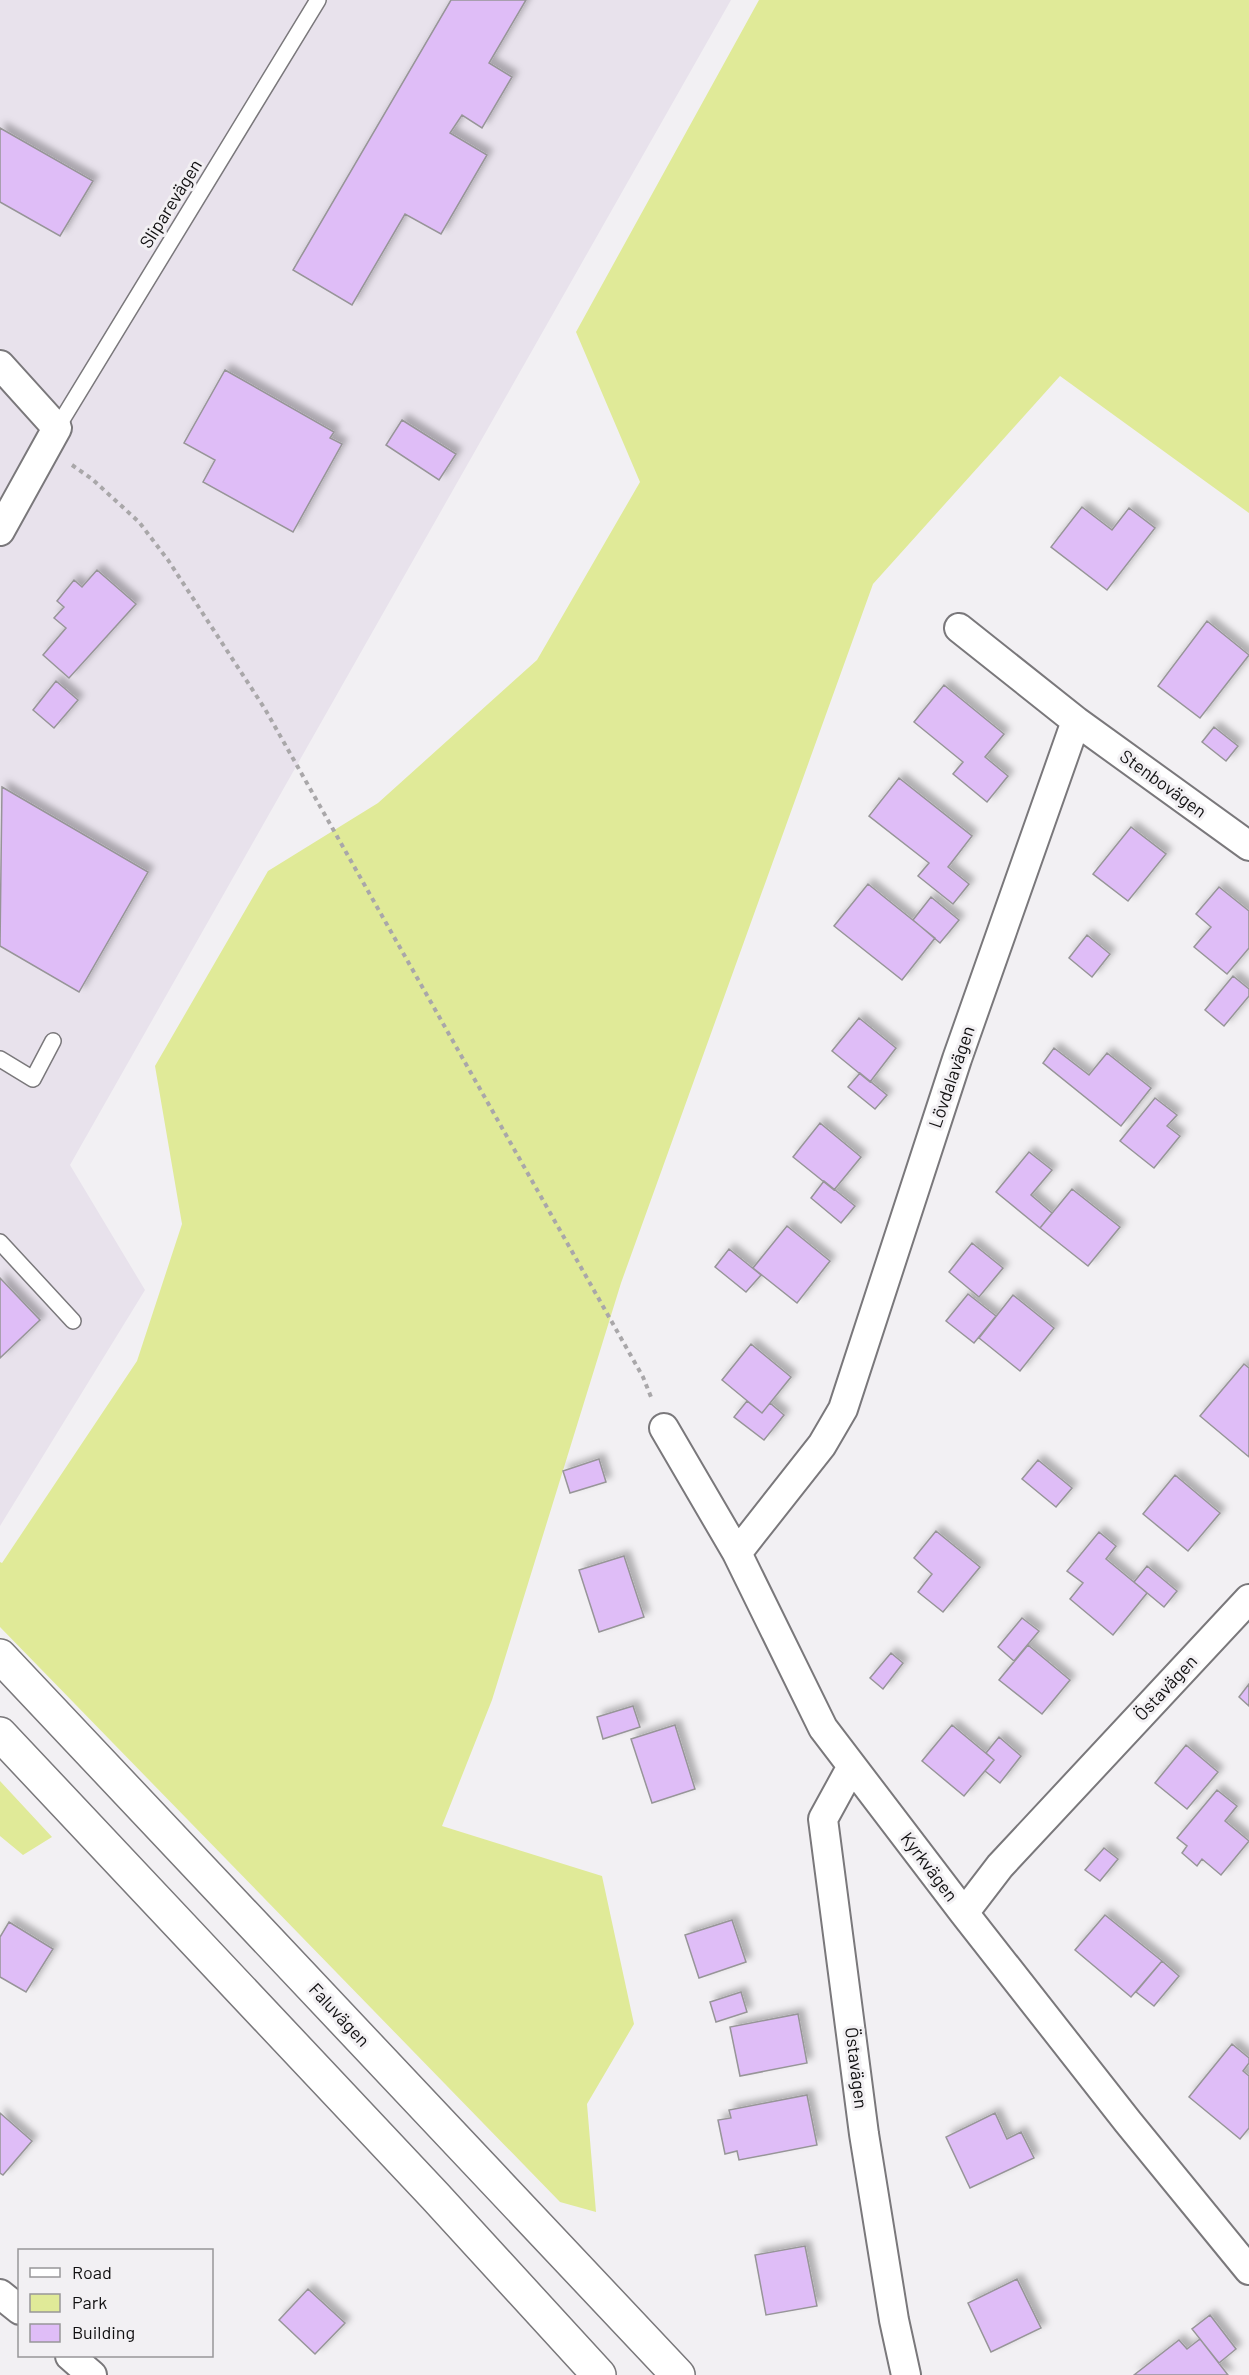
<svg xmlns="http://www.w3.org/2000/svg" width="1249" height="2375" font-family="Barlow,sans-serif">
<defs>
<filter id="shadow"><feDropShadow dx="5.5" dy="-5.5" stdDeviation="3" flood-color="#0004"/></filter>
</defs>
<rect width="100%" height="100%" fill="#f2f0f3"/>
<path fill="#e8e2ec" d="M0,0H731L70,1165L145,1290L0,1526Z"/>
<path fill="#e0ea98" d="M759,0H1249V513L1060,376L873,584L621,1283L492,1700L442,1826L602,1876L634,2024L587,2104L596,2212L560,2202L0,1627V1562L2,1563L137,1361L182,1224L155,1066L268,871L378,803L537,660L640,482L576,332Z
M0,1781L52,1837L23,1855L0,1836Z"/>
<path fill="#dfbdf7" stroke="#979598" stroke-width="1.5" filter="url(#shadow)" d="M451,0H526L489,63L512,77L482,128L462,115L450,133L487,155L441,234L405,214L352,305L293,270Z
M0,128L93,181L60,236L0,202Z
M225,370L334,432L330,438L342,444L293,532L203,482L215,460L184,443Z
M402,420L456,454L439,480L386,445Z
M1082,507L1112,530L1129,508L1155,528L1107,590L1051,547Z
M97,570L136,604L69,678L43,655L66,628L54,618L64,607L57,601L74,580L82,587Z
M1207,621L1249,655L1200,718L1158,686Z
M56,681L78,700L54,728L33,710Z
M944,685L1004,734L985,757L1008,776L987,802L953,774L963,762L914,722Z
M1214,727L1238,746L1226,761L1202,742Z
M899,778L972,836L948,867L969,884L953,904L918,876L929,863L869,816Z
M2,787L148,872L79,992L0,946Z
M1131,827L1166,854L1128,901L1093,874Z
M868,884L935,938L902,980L834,926Z
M1219,887L1249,911V948L1227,974L1194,947L1211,927L1196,914Z
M931,897L959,920L940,943L913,920Z
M1087,935L1110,954L1092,977L1069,958Z
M1233,976L1249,989V996L1224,1026L1205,1010Z
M859,1018L896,1048L870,1082L832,1051Z
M1054,1048L1089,1075L1107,1053L1151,1088L1121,1126L1043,1063Z
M860,1073L887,1095L875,1109L848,1087Z
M1155,1098L1177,1115L1167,1126L1180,1136L1154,1168L1120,1141Z
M820,1123L861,1157L834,1190L793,1157Z
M1029,1152L1052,1170L1031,1195L1052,1213L1040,1228L996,1192Z
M824,1181L855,1206L841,1223L811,1198Z
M1072,1189L1120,1227L1088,1266L1040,1228Z
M787,1226L830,1261L797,1303L753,1268Z
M972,1243L1003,1268L979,1297L949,1272Z
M729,1249L761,1275L746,1292L715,1267Z
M0,1278L40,1320L0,1358Z
M968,1294L996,1316L974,1343L946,1321Z
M1013,1295L1054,1328L1020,1371L979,1338Z
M751,1344L791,1377L762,1413L722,1380Z
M1244,1364L1249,1368V1457L1200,1416Z
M747,1401L762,1413L770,1403L784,1415L764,1440L734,1417Z
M599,1459L606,1482L570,1493L563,1471Z
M1038,1460L1072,1488L1056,1507L1022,1479Z
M1175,1475L1220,1513L1188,1551L1143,1514Z
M936,1531L980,1567L943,1612L918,1592L932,1574L914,1558Z
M1099,1532L1116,1546L1106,1559L1147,1593L1113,1635L1070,1599L1083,1583L1067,1571Z
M624,1556L644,1617L599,1632L579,1570Z
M1147,1566L1177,1591L1164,1607L1134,1582Z
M1022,1618L1039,1631L1014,1661L998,1647Z
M1028,1645L1070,1680L1042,1714L999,1680Z
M891,1653L903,1663L883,1689L870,1678Z
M1249,1684V1706L1239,1697Z
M633,1706L640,1727L603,1739L597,1717Z
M675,1725L695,1789L652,1803L631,1739Z
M952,1725L994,1760L964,1796L922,1761Z
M999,1737L1021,1756L1000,1783L985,1771L994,1760L986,1753Z
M1186,1745L1218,1772L1187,1809L1155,1783Z
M1217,1790L1237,1806L1225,1821L1249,1841L1221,1875L1202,1859L1197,1866L1182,1853L1187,1846L1177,1838Z
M1104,1848L1118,1859L1100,1881L1085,1870Z
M1105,1915L1162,1961L1131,1997L1075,1950Z
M732,1920L746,1962L699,1978L685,1935Z
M9,1922L53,1949L26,1992L0,1977V1937Z
M1162,1961L1179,1976L1154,2006L1136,1992Z
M741,1992L747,2012L716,2022L710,2002Z
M798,2014L807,2063L740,2076L730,2027Z
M1232,2044L1249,2058V2063L1243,2071L1249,2076V2128L1240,2139L1189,2097Z
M807,2095L817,2145L739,2160L737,2151L725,2154L718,2120L731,2118L729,2110Z
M0,2113L32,2141L3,2175L0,2173Z
M995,2113L1007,2139L1021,2132L1034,2158L970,2188L946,2137Z
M805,2246L817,2306L766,2315L755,2255Z
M1017,2279L1041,2328L991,2352L968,2303Z
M308,2289L345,2323L315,2354L279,2320Z
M1210,2315L1236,2349L1219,2363L1192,2329Z
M1200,2339L1228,2375H1134L1179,2340L1187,2349Z"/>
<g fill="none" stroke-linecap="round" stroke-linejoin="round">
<g stroke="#7a787b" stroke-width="18">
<path id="service" d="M57,428L318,0
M0,1059L33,1079L53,1041
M0,1242L73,1321"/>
</g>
<g stroke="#7a787b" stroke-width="32">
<path id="minor" d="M0,365L57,428L0,531
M1076,721L1249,846
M664,1428L737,1553L823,1728L964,1913L1128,2122L1249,2270
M737,1553L822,1445L843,1409L957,1059L1076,721L959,628
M852,1766L823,1819L864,2134L894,2320L906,2375
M964,1913L1000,1866L1249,1599
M0,2294L20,2310
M70,2356L92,2375"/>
</g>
<g stroke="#7a787b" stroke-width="36">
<path id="trunk" d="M0,1656L678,2375
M0,1734L435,2196L599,2375"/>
</g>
<path stroke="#a9a7a9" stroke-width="4" stroke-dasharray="4.5 4.5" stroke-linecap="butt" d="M72,465L92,479L139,522L168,560L265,709L643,1377L651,1397"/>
<use href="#service" stroke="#fff" stroke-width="15"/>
<use href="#minor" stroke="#fff" stroke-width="28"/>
<use href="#trunk" stroke="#fff" stroke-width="33"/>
</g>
<g text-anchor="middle" stroke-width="6" stroke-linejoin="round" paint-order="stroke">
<g font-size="18" fill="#111011" stroke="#f2f0f3">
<text transform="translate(171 204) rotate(-58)" y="6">Sliparevägen</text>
<text transform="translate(1163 784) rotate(36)" y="6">Stenbovägen</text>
<text transform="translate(952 1077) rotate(-71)" y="6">Lövdalavägen</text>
<text transform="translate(1166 1688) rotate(-47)" y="6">Östavägen</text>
<text transform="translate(929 1867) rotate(53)" y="6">Kyrkvägen</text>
<text transform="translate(339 2015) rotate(47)" y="6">Faluvägen</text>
<text transform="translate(856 2068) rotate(83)" y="6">Östavägen</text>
</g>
</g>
<rect x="18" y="2249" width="195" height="108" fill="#f2f0f3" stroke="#989699" stroke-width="1.5"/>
<rect x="30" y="2268" width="30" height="9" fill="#ffffff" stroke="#989699" stroke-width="1.5"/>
<text x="72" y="2279" font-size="18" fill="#111011">Road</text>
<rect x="30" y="2294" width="30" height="18" fill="#e0ea98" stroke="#989699" stroke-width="1.5"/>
<text x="72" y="2309" font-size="18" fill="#111011">Park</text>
<rect x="30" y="2324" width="30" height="18" fill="#dfbdf7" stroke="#989699" stroke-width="1.5"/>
<text x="72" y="2339" font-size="18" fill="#111011">Building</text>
</svg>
